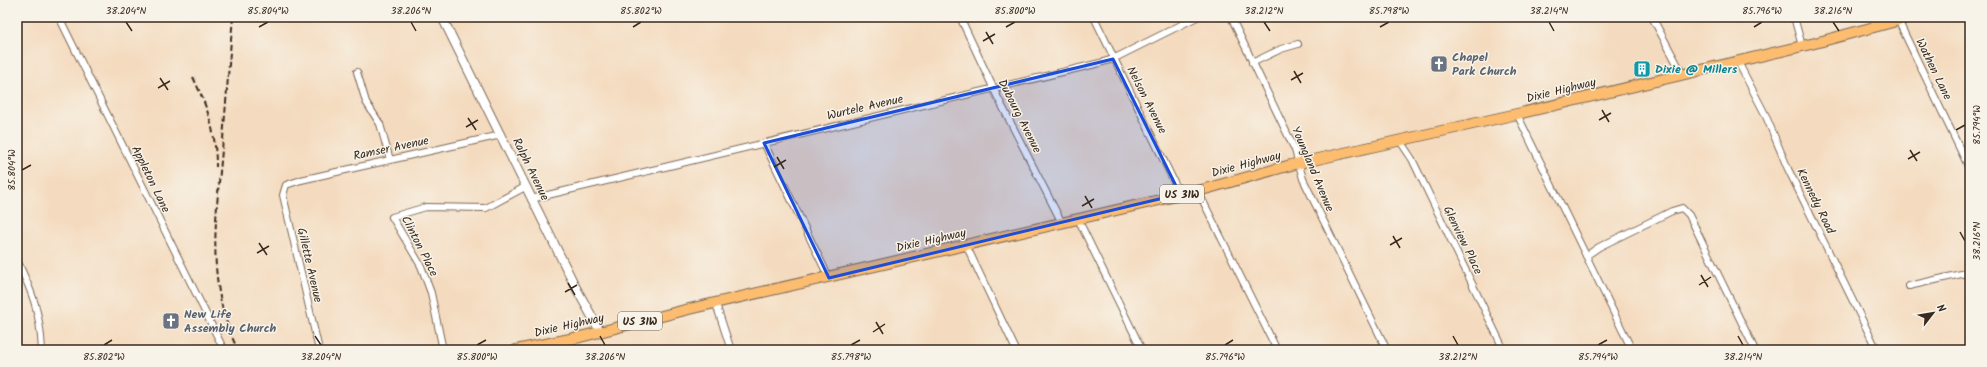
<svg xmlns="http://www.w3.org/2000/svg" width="1987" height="367" font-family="Kalam,sans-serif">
<rect width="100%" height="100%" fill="#f7f3e8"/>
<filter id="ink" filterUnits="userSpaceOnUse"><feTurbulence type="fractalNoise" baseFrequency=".025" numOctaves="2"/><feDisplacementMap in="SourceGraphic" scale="8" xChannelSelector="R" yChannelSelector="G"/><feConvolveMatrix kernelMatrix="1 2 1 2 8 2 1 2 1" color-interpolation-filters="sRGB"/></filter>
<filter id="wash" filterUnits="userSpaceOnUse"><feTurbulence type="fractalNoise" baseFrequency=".012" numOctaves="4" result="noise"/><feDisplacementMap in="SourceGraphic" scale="16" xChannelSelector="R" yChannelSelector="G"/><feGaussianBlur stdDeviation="0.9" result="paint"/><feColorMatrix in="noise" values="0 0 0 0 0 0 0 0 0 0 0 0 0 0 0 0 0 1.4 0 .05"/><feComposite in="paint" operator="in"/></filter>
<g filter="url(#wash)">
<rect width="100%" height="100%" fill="#f4dbbf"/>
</g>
<g filter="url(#ink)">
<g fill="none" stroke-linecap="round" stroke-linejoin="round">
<g stroke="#7c6856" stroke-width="8">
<path id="minor" d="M59,17L224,350
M960,17L998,98L1062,223
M1094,17L1180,194
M1231,17L1295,150L1303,179L1387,350
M1652,17L1682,73
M1794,17L1802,46
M1898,20L1970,170
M1737,60L1765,114L1788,169L1877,350
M1252,63L1281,49L1298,44
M357,72L366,102L380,124L390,160
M1517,114L1632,350
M1400,141L1412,159L1504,350
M764,143L829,278
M1198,191L1277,350
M531,199L1100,63L1113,59L1197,17
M1078,219L1142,350
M966,245L1016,350
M1586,256L1599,247L1672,211L1682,208L1689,215L1755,350
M17,260C33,294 40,312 42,350
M1909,286L1970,272
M716,304L731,350
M319,350L283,195L286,185L301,180L501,135
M443,350L431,293L421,266L392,217L426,207L486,208L525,187"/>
</g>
<g stroke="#7c6856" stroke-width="10">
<path id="tertiary" d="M442,17L576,288L600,331"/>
</g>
<g stroke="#7c6856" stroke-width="12">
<path id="primary" d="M516,350L580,337L689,309L1078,219L1198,191L1291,165L1517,114L1815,43L1911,17"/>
</g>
<use href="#minor" stroke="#fff" stroke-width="6"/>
<use href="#tertiary" stroke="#fff" stroke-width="8"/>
<use href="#primary" stroke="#fcbd6f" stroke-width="10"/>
<path stroke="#3b2a1e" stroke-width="2" stroke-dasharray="6 3" stroke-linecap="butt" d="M233,17C229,61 226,106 222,150C216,220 205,284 238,350
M193,77C208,109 216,131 216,167"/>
</g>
</g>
<path fill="#1d4ed8" fill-opacity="0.2" stroke="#1d4ed8" stroke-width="3" stroke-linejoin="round" d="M1113,59L1180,194L829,278L764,143Z"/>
<path fill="none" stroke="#3b2a1e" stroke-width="1.5" d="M126,22L132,31M411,22L416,31M1264,22L1270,31M1549,22L1554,31M1833,22L1839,31M259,27L268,22M633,27L641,22M1006,27L1015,22M1380,27L1389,22M1754,27L1762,22M986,32L993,44M983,41L995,34M1294,71L1301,83M160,78L168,90M1291,80L1303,73M158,88L170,81M1602,110L1609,122M468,118L476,130M1599,120L1611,113M466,127L478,120M1956,130L1965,125M1910,150L1917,161M777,157L784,169M1908,159L1920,152M774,167L786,160M22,170L31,165M1085,196L1092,208M1082,206L1094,199M1960,232L1965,241M1393,236L1400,248M259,243L267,255M1390,245L1402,238M257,253L269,246M1701,275L1708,287M568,283L575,295M1699,285L1711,277M565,292L577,285M876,322L883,334M873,332L885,324M315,336L321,345M600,336L605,345M1453,336L1458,345M1738,336L1743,345M104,345L112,340M477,345L486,340M851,345L860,340M1225,345L1233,340M1598,345L1607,340"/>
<defs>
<g id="church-square" transform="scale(0.9)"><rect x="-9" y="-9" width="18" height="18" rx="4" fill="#6b7280" stroke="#f7f3e8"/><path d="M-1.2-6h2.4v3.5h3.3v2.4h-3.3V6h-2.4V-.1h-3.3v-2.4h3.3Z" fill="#fff"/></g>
<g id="building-square" transform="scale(0.9)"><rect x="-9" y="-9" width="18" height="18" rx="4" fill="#0f9aa8" stroke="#f7f3e8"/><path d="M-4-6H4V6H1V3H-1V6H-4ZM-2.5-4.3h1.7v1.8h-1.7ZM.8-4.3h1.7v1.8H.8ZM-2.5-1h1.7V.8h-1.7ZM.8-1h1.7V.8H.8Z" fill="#fff"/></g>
</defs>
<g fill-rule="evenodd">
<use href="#church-square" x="1439" y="64"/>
<use href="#building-square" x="1642" y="69"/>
<use href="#church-square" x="171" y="321"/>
</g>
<g text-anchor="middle" stroke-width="3" stroke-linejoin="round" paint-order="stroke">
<g fill="#f7f3e8" stroke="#73665b" stroke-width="1">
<rect x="1160" y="185" width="44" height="18" rx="3"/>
<rect x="618" y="312" width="44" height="18" rx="3"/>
</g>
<g font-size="11" font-weight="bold" fill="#3b2a1e">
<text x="1182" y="198">US 31W</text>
<text x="640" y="325">US 31W</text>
</g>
<g font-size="12" font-weight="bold" fill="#5b616d" stroke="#f7f3e8" text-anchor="start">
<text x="1452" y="61">Chapel<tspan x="1452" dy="14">Park Church</tspan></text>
<text x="184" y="318">New Life<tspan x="184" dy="14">Assembly Church</tspan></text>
</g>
<g font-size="12" font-weight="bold" fill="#0d838f" stroke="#f7f3e8" text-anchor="start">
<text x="1655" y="73">Dixie @ Millers</text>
</g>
<g font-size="12" fill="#3b2a1e" stroke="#f7f3e8">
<text transform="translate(1934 69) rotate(64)" y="4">Wathen Lane</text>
<text transform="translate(1561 90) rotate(-14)" y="4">Dixie Highway</text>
<text transform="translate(1147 100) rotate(63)" y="4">Nelson Avenue</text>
<text transform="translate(865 107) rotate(-13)" y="4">Wurtele Avenue</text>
<text transform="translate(1020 116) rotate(63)" y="4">Dubourg Avenue</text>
<text transform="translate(391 148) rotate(-12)" y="4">Ramser Avenue</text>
<text transform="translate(1246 164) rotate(-15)" y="4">Dixie Highway</text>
<text transform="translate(531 169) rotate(64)" y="4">Ralph Avenue</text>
<text transform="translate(1313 169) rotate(67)" y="4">Youngland Avenue</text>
<text transform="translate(151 179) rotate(64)" y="4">Appleton Lane</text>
<text transform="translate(1816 201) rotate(64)" y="4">Kennedy Road</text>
<text transform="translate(931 240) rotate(-13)" y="4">Dixie Highway</text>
<text transform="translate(1463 240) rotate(64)" y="4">Glenview Place</text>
<text transform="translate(420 246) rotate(63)" y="4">Clinton Place</text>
<text transform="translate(310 265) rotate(77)" y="4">Gillette Avenue</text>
<text transform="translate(569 325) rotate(-13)" y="4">Dixie Highway</text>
</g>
</g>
<rect width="1987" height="367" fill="none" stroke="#f7f3e8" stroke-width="44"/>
<g transform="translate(1933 313) rotate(59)" stroke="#f7f3e8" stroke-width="3" paint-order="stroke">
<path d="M0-3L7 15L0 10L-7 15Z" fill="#3b2a1e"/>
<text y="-6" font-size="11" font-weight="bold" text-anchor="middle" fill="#3b2a1e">N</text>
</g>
<rect x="22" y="22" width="1943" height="323" fill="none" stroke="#3b2a1e" stroke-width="1.5"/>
<g font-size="10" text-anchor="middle" fill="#3b2a1e">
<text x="126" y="14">38.204°N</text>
<text x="268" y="14">85.804°W</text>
<text x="411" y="14">38.206°N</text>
<text x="641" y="14">85.802°W</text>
<text x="1015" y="14">85.800°W</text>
<text x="1264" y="14">38.212°N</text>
<text x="1389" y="14">85.798°W</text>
<text x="1549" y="14">38.214°N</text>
<text x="1762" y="14">85.796°W</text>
<text x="1833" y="14">38.216°N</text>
<text transform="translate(1976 125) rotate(-90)" y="4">85.794°W</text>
<text transform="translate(11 170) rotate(-90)" y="4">85.804°W</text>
<text transform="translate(1976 241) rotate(-90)" y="4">38.216°N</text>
<text x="104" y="360">85.802°W</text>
<text x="321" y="360">38.204°N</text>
<text x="477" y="360">85.800°W</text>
<text x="605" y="360">38.206°N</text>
<text x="851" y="360">85.798°W</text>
<text x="1225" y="360">85.796°W</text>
<text x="1458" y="360">38.212°N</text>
<text x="1598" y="360">85.794°W</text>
<text x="1743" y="360">38.214°N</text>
</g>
</svg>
